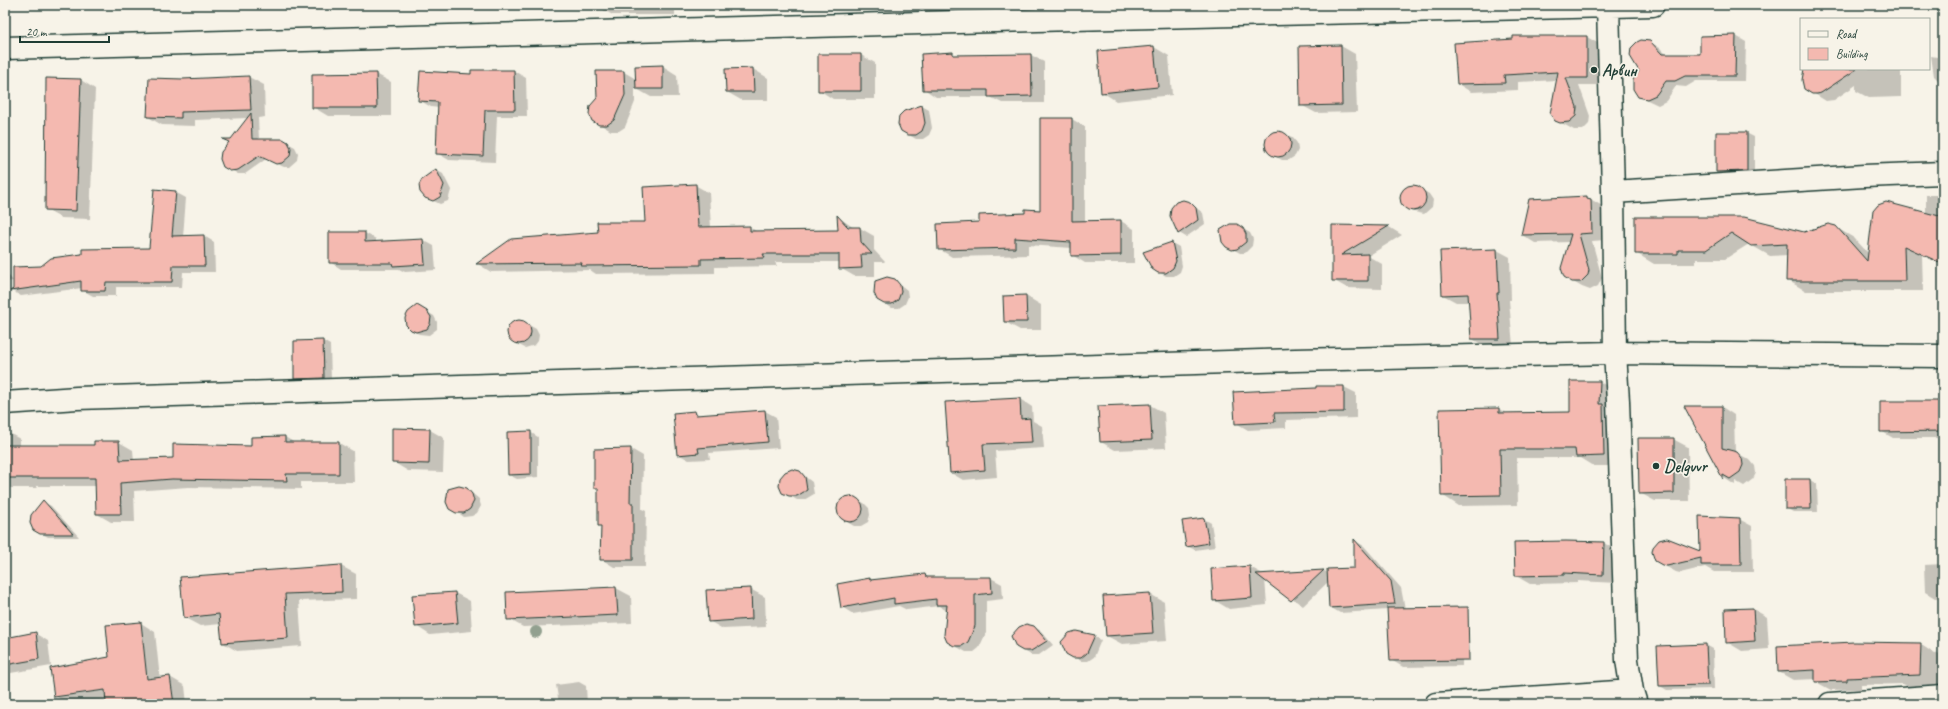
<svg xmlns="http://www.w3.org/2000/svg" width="1948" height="709" font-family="Caveat,sans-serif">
<rect width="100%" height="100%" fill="#f7f3e8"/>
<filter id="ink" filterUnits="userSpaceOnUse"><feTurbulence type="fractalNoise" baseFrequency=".025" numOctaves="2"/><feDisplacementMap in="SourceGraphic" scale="8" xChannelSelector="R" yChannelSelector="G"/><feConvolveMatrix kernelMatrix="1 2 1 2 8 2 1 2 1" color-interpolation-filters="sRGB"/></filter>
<g filter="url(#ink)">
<path fill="#0003" d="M603,5H675V15H613L603,10Z
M1736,36L1746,42L1745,81H1696L1686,87L1676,86L1666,101L1658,105L1639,96L1640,71L1650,42L1660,48L1667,55H1701Z
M1587,37L1601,45V85H1579L1590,116L1589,124L1583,130H1574L1556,120L1557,80L1518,82V90L1471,92L1458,84Z
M1341,46L1355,54L1357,112L1316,113L1301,105Z
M1154,47L1169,56L1172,95L1116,101L1102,92Z
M952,53L956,56L1031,55L1044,62V103H1002L990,97H936L924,89Z
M861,55L875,63V99H833L819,90Z
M1931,56L1943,58V85L1934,76Z
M663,66L677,75L678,97H651L635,88V102L625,127L619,131H611L593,120L624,72L636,79Z
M753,69L768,78V100H741L727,92Z
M1811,69H1901V97L1869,98L1856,91V85L1834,100L1826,101L1805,88Z
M514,71L526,78L527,116H497L495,162L449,160L437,153L439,108L431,107L419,100L472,75Z
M376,74L391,82V116H328L313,107V75Z
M249,77L264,85L265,117L258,118L259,140H282L295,147L298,153L297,160L289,167H284L266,159L245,174H238L224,166L232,140L248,118L195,120V126L162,125L148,117L183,80Z
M81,80L95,89L90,219L61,218L46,210Z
M922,106L929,110L932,128L929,135L923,139H916L902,131Z
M1072,119L1085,127V222L1121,221L1134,229V263H1085L1072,255V248L1028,245V255L952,257L939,249L980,223L1041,211Z
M1277,131L1292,137L1297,143L1298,150L1295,156L1289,160H1282L1268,152L1265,146L1266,139L1270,133Z
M1746,133L1754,137V175L1724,176L1717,172Z
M436,170L443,174L451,190L448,201L440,204L425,197Z
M695,185L709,193L711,228L749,227L758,232L839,231L838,217L854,228H860L874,236V250L885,262H875V276H854L840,268V262H775L777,266L715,267V273L596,274L590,270L491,272L478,264L512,240L599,233L646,223Z
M1409,186H1416L1429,194L1433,200L1432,207L1424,214L1414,212L1402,202L1401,196L1404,190Z
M175,192L186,198L183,237L204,236L214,242L215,272H183L182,287H116V296H93L82,290V288L21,296L12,291L42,267L150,249Z
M1926,195H1943V265L1922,255L1923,291H1806L1787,280L1788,255L1770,256L1749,244L1725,259H1696V264H1654L1636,253V218L1804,233L1835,227L1854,238L1869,254L1926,214Z
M1587,197L1604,207L1605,240L1592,241L1602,278L1598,286L1590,290L1582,287L1568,279L1570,242L1535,243L1522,235L1530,200Z
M1190,203L1203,213L1205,224L1186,237L1179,233Z
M1236,225L1250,233L1253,239L1252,246L1245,253H1240L1227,246Z
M1333,226L1389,227L1402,235L1368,256L1382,264V289L1347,288L1333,280Z
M365,233L376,239V243L423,240L434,246L436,270L405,272L399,269H341L330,262Z
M1172,243L1179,247L1182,266L1180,272L1174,276H1166L1152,268Z
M1497,250L1510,257L1511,300H1509L1513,346H1485L1472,339L1469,302H1456L1443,295Z
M5,271L13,281L5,282Z
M894,280L907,290L908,297L905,304L899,308H892L878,300Z
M1026,296L1041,305V330H1020L1005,322Z
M417,306L434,316L437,322V329L429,335L419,334L411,330Z
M515,321H522L536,329L539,335L538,341L535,345L525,348L513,342L509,337L508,330L510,325Z
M323,341L330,345L331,381L302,382L295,378V342Z
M1600,382L1617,392L1622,466H1594L1581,458H1517L1518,505L1459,506L1442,495L1440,410L1499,409L1508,414L1571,413Z
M1344,387L1356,393V418L1286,420V428L1248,430L1236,423L1317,389Z
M1020,399L1032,407L1033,421L1042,426L1044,448L995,451L997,477L963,480L951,473Z
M1943,402V438H1893L1881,431Z
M1150,405L1164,413L1166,448L1115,450L1101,442Z
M1686,407H1722L1734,415L1735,452L1750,460L1755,466L1756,473L1753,479L1744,486L1735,481V485L1724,478Z
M765,411L776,417L779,448L709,453L710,459L689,460L678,454L695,412L701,416Z
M430,430L444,438L443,472L408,471L393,462Z
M5,431L20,439V446H95L119,442L133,450L134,461L174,459L252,447V438L285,437L295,443H339L353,451L354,482H301V489L188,487L134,491L135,522H111L97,514L96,486H36L38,488H5Z
M530,432L538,437V477L517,479L509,475Z
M1673,439L1688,447L1689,501H1655L1640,493Z
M631,449L643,456L642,509L646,511L645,567H614L601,559L602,527L599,525V489L595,487Z
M799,472L812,482L814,494L804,500H797L783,492Z
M1810,480L1817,484L1818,512H1793L1786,508Z
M467,489L479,499L481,506L477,513L472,516L464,517L457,512Z
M850,497L864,503L869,508L870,515L868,522L861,526H854L840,518L837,512L838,504L842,499Z
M43,502L51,506L79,537H48L34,529Z
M1204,519L1211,523L1215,547L1195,550L1187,546L1183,522Z
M1739,519L1752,526L1753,572H1714L1705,567L1680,573L1676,572L1663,565L1701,552Z
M1355,541L1364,546L1401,588L1405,609L1463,615L1462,666L1403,667L1391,660L1388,610L1340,613L1330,607L1328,582L1303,606L1265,579L1267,605L1229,609L1214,600L1250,567L1263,574L1324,571L1328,573L1355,569Z
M1515,543H1604L1619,552L1617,583L1578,581V583L1530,584L1516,576Z
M1943,564V597L1935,598L1925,592L1924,565Z
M341,566L356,574V599L299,601L302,646L237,651L223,643L221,624L200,626L185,618L181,578Z
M925,575L930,578H991L1002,584L1003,599L986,601V633L979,648L974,652H966L948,642L947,611L939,606L907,610L899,606L853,614L842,607L870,579L873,581Z
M616,588L631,596L632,623L523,627L508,619Z
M750,589L765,597L766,627L723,629L709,621Z
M455,593L470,601L472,631L430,635L416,626L413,596Z
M1150,594L1164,602L1167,641L1122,644L1107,636Z
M1753,609L1767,617L1769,649L1742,651L1727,642Z
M141,623L155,632L160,679L170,677L185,686L187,704H107V699L68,704L55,696L110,658Z
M1034,627L1041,631L1053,645L1039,655H1031L1017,647Z
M36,634L48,641L51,666L5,674V639Z
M1094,636L1101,640L1094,657L1088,661H1081L1067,653Z
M1920,644L1935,654L1943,653V689L1916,691L1903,684L1861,685V689L1831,690L1816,682V679L1793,680L1779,672Z
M1706,645L1713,649L1714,689L1667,690L1660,686Z
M579,682L586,686L587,704H559L556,685Z"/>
<path fill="#f4b9b0" stroke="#1f3d34" d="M1736,35L1735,76H1685L1675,81H1666L1656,95L1647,99L1638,97L1633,89V80L1639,71L1630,56L1631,48L1637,42L1641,40L1650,41L1662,54H1700V36Z
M1513,36H1587V78H1566L1577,107L1576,116L1569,122L1560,123L1555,121L1550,114L1558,72L1504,75L1505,83L1457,84L1454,43L1513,39Z
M1341,45L1342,105L1300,106L1299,46Z
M1154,46L1158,87L1101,93L1098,51Z
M953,52V55L1031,54L1032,96L988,97V90H923L921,54Z
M818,54H861V91H818Z
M663,65V89H636L635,66Z
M753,68L754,92H726L725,69Z
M1804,69H1857L1821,93L1817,94H1812L1804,89L1802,80Z
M471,70H514L515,110H485L483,156L436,154L438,102L418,101L420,71L471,74Z
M596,71H624L625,95L614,120L607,125H599L592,121L589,114L590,106L597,98Z
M376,73L377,108H312V74Z
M249,76L251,110L181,112V118L147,117L149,78L183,79Z
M46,78L81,79L76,211L45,210Z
M922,105L925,123L922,131L916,135H908L901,131L898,124L899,116L904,111Z
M251,113L252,139H283L288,142L291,148L290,156L282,163L276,164L259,156L238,170L230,171L223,167L220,159L221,152L229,142L222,139H231Z
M1040,118H1072V221L1121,220V255L1071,256V242L1015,238V248L938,250L937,224L979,222V215L1025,213V209L1040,210Z
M1265 144a13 13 0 1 1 26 0a13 13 0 1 1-26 0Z
M1716,132H1747V171L1716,172Z
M436,169L444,185L440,197L433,201L425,198L420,192L419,185L422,179Z
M696,184L698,227L750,226V231L838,230L837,215L848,227H860L861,242L872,254H861L862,268L839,269V254H763L765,258L701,259V265L581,266L582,263L476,264L511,239L598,232L597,222H645L643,187Z
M1400 198a13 13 0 1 1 26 0a13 13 0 1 1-26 0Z
M154,189L176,191L172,236L204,235L205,266H173L172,282H106L105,291H81V281L10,291L13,289V267L41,266L51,258L82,254V249L149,248Z
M1587,196V198L1591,199L1592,233L1579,234L1589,270L1588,275L1581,282H1572L1564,277L1561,268L1571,234L1521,235L1529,199Z
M1183,200L1190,202L1196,208L1198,220L1178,234L1170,216L1171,208L1176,202Z
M1886,202L1943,217V264L1904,246L1905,281H1786L1787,244L1751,246L1731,233L1706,250H1678V254H1635V217H1744L1804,232L1828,224L1836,226L1867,261L1873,211L1878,205Z
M1230,224H1237L1243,228L1246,234V242L1237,249L1232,250L1226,247L1222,242L1220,230Z
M1332,225L1389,226L1341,255L1368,254V281H1332Z
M329,232H365V242L423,239L425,264L393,266L392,263H329Z
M1172,242L1176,261L1173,268L1166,273H1158L1152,269L1143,252Z
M1497,249L1499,293H1497L1500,339H1471L1468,294L1442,295L1440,251Z
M887,277L895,279L900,285L901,292L898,300L892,304H884L877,300L874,293L875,281Z
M1026,295L1027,322H1004L1003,296Z
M417,305L427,311L431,317L430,324L427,329L416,332L411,330L406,325L405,318L408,312Z
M507 332a12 12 0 1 1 24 0a12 12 0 1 1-24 0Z
M323,340L324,378L294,379V341Z
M1570,381H1600L1599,404H1603L1604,456L1576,457L1575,449H1500L1501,495L1441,496L1439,409L1499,408V413L1570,412Z
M1316,386H1344V412L1274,413L1275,422L1235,424L1233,392L1316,388Z
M1020,398L1021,419L1030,418L1032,442L983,444L985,470L950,473L945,402Z
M1880,401H1943V431L1880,432Z
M1150,404L1152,440L1100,442L1098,406Z
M1684,406H1722V448L1737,452L1742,458L1743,465L1740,472L1730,479L1723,475V479Z
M765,410L768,442L698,448L699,453L677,455L673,413L695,411L696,415Z
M392,428L430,429L429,464L392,463Z
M531,431V474L508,475L507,432Z
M285,436V442H339V474H286L287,481L172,479L120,483L121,514H96L95,478H5V445H94V441H119L120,460L173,458V444L251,446V437Z
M1638,438H1674V493L1639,494Z
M631,448L630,503H633V560H600L601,526H598V488H594V449Z
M792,469L800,471L805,477L807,490L797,496H789L782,493L779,486L780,478L785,472Z
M1785,479H1810L1811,509H1785Z
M459,486L467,488L472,494L474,501L470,509L464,513H456L449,509L446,502L448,489Z
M837 509a13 13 0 1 1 26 0a13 13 0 1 1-26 0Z
M43,500L73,534H40L33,530L30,523L31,515Z
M1699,516L1740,518L1741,565H1701V558L1667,566L1662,565L1655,561L1652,552L1653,547L1659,540L1667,538L1700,551Z
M1204,518L1209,543L1186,547L1182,521Z
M1354,539L1391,581L1395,604L1329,608L1327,569L1354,568Z
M1566,541L1604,542L1603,575L1564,573V575L1515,576L1514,542Z
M341,565L342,592L285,594L288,638L222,643L219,614L184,618L180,577Z
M1250,566L1252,598L1213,601L1211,569Z
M1324,570L1291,601L1256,574Z
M925,574L926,577H991L992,593L975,595V626L968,642L962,646H954L947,642L944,635L947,605H936V599L894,604V598L841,608L837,584L870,578V580Z
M616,587L618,615L507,620L506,592Z
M751,588L752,619L708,622L706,590Z
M455,592L458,623L415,627L412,595Z
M1150,593L1153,633L1106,636L1103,596Z
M1468,607L1469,660L1390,661L1387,608Z
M1753,608L1755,641L1726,643L1725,609Z
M141,622L147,679L170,676L174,704H106L105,690L54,697L50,668L109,657L106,625Z
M1026,624L1034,626L1047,641L1031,651H1023L1016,647L1011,636L1019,627Z
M1076,631L1095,635L1087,653L1081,658H1073L1066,654L1061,642L1069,633Z
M36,632L39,659L5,665V638Z
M1854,642L1921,643L1920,675L1847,678V681L1815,682V670L1778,672L1777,646Z
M1706,644L1708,685L1659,686L1657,646Z"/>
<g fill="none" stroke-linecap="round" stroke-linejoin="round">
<g stroke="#1f3d34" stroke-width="25">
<path id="street" d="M1608,5L1613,192L1615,353L1618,401L1627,660L1632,691L1636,704
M5,48L1073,19L1653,5
M1613,192L1864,176L1943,173
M5,403L77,398L1295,360L1615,353L1943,356
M1436,704L1632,691
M1830,704L1943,696"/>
</g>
<use href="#street" stroke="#f7f3e8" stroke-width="22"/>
</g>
<circle fill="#92a08f" cx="536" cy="632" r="6"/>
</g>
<g fill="#1f3d34" stroke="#f7f3e8" stroke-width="1.5">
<circle cx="1594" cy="70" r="4"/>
<circle cx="1656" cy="466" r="4"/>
</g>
<g text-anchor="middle" stroke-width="3.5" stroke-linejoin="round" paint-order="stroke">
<g font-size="17" font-weight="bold" fill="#1f3d34" stroke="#f7f3e8" text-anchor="start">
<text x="1602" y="76">Арвин</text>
<text x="1664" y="472">Delgvvr</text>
</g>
</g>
<rect width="1948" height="709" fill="none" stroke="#f7f3e8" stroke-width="20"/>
<rect x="10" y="10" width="1928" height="689" fill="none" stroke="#1f3d34" stroke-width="1.5" filter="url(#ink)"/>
<rect x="1800" y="18" width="130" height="52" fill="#f7f3e8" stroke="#a1aaa0"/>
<rect x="1808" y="31" width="20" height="6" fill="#f7f3e8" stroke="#a1aaa0"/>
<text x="1836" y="38" font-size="12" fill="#1f3d34">Road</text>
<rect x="1808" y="48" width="20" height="12" fill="#f4b9b0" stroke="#a1aaa0"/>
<text x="1836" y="58" font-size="12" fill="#1f3d34">Building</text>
<path d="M20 36v6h89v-6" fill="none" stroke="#1f3d34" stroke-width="2"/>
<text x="26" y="36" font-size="12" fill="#1f3d34" stroke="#f7f3e8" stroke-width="3" paint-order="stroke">20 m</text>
</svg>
